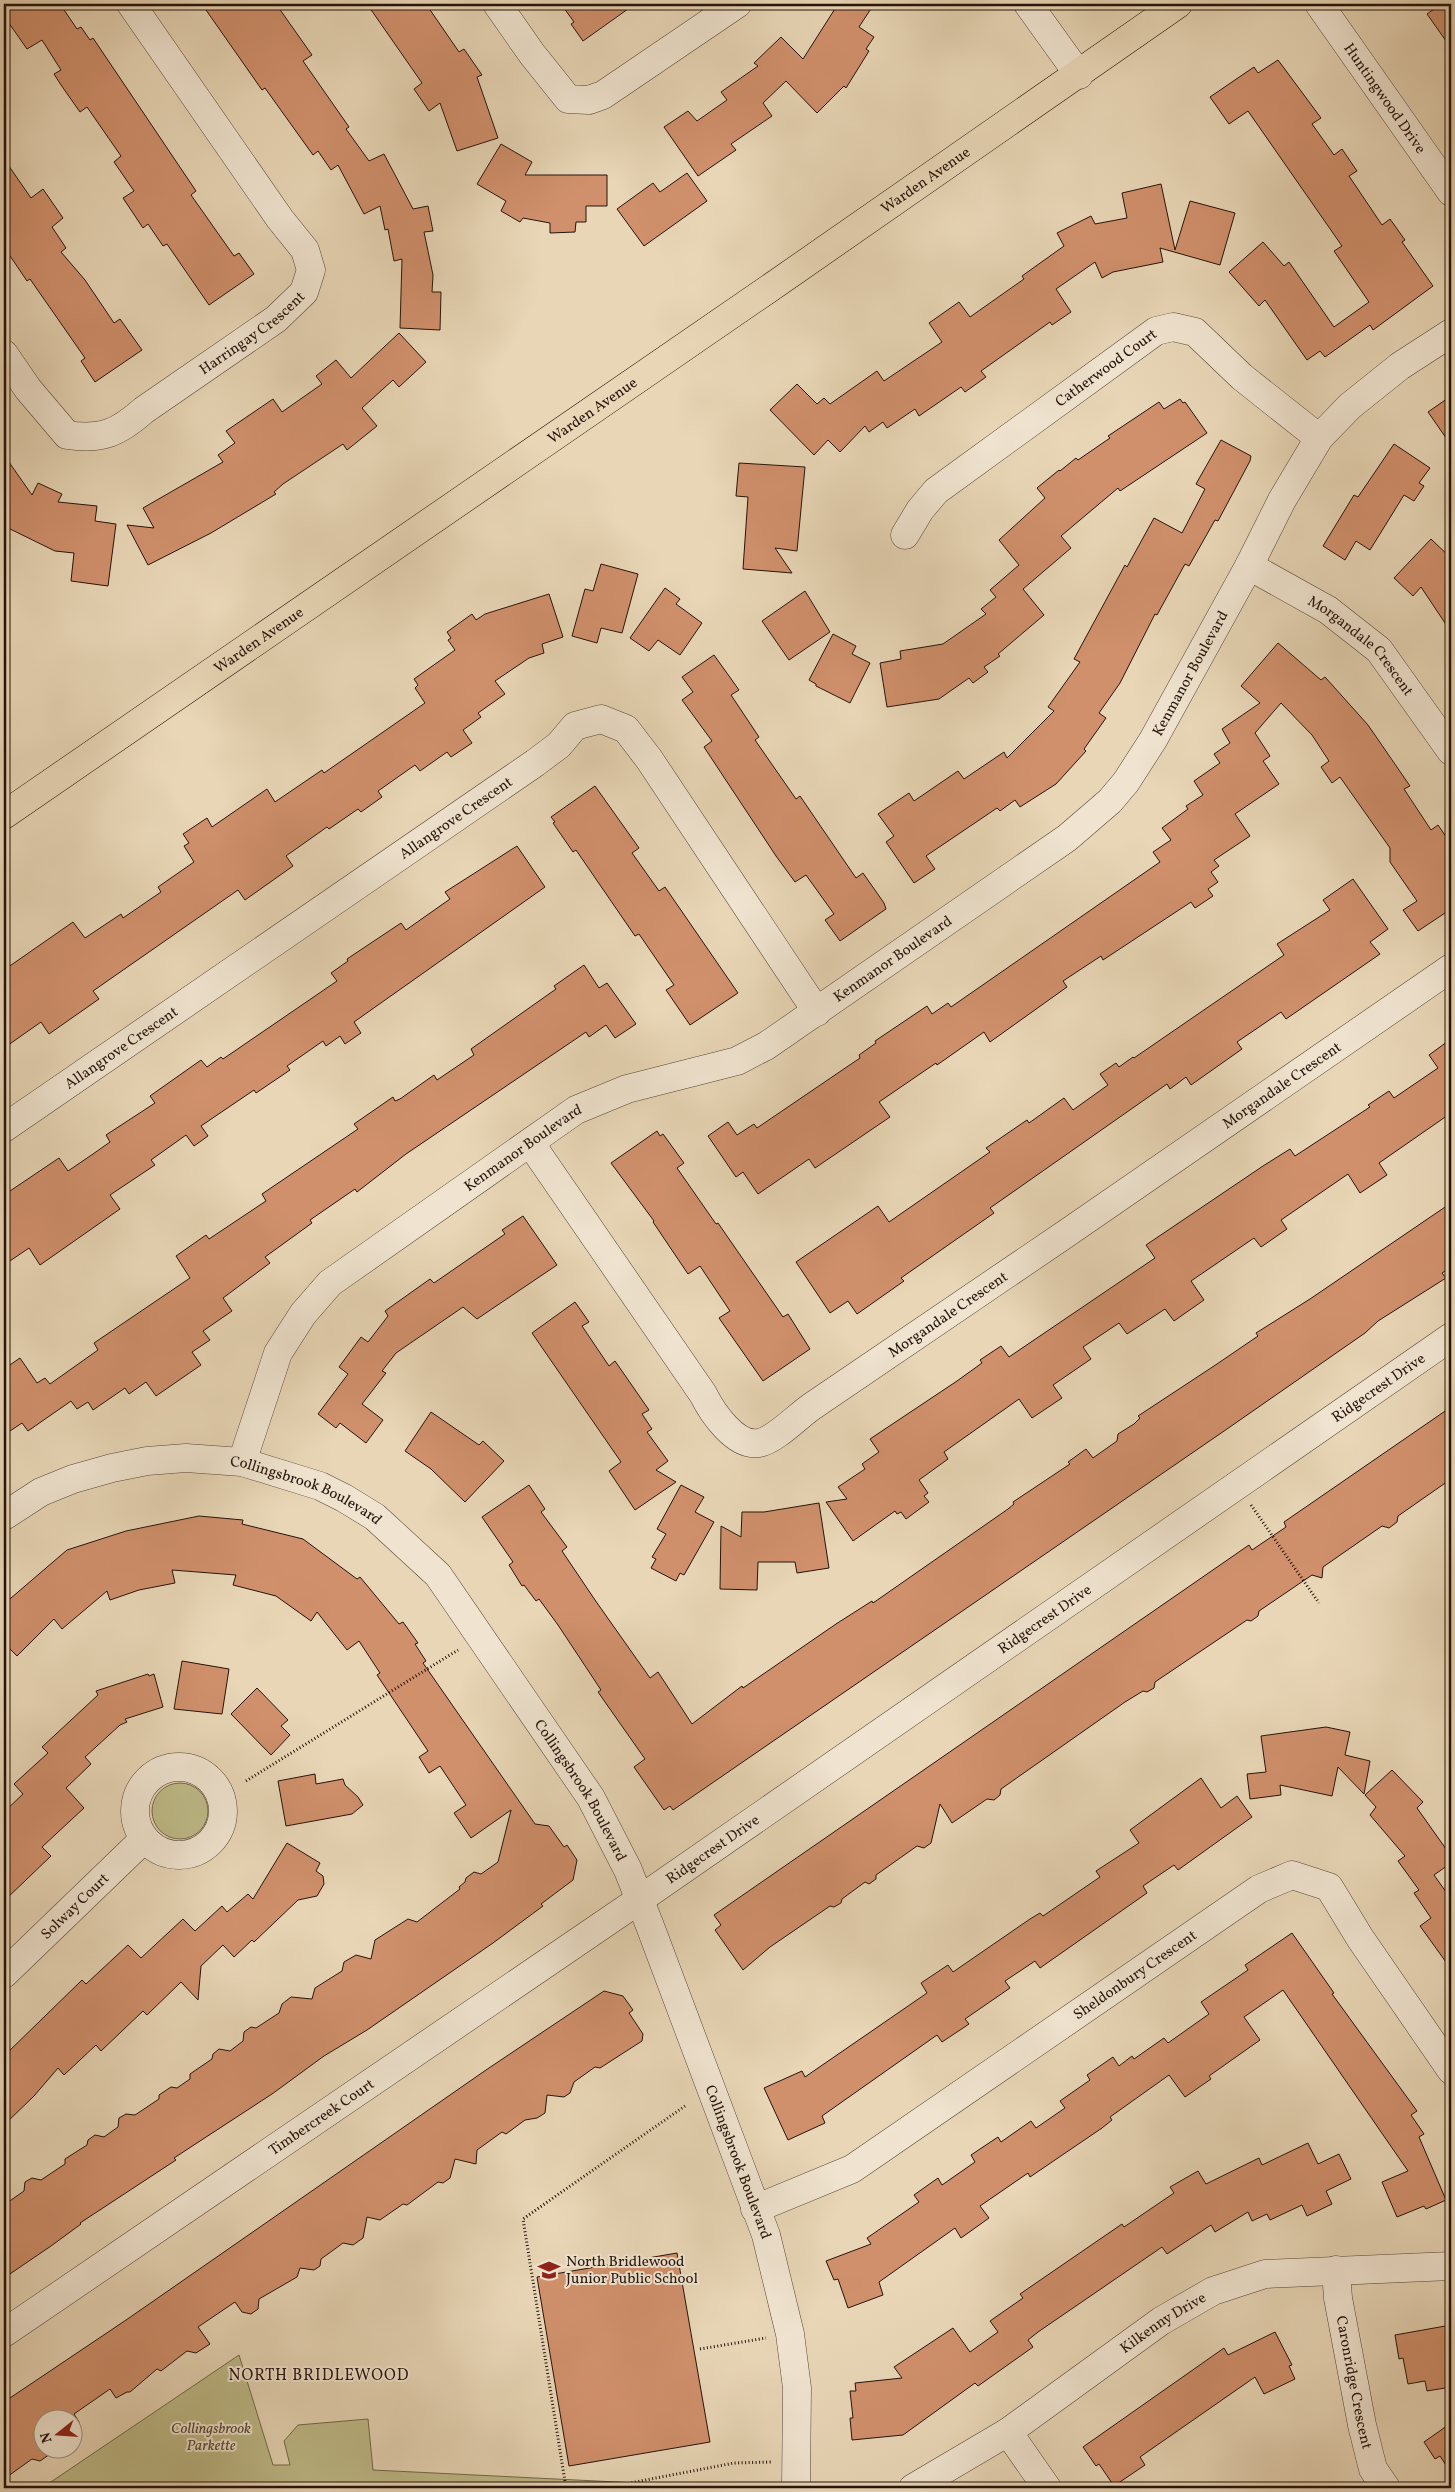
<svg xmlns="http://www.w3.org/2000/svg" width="1455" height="2492" font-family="Vollkorn,serif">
<rect width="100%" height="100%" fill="#e8d6b6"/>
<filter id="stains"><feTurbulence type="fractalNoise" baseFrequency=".004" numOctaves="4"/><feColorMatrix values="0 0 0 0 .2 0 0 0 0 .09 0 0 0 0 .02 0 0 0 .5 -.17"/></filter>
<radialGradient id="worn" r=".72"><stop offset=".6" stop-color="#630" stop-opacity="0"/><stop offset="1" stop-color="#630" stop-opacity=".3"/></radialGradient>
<path fill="#bebb88" stroke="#72674a" d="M152 1811a28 28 0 1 1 56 0a28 28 0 1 1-56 0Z
M239,2355L273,2465H290L284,2441L298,2425L368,2419L373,2470L637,2483L635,2488H42Z"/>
<path fill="#d0906c" stroke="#25130b" d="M4,4H60L77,29L81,27L90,40L93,38L196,191L191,195L234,256L239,253L254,274L209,305L167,244L163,246L148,224L143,228L123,198L134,191L114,162L121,156L87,107L80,112L61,85L54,74L61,70L42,40L27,49L4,16Z
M215,4H276L312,55L303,61L349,127L346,129L369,161L384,154L413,209L428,206L433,231L424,232L433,275L432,292H441L440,330L400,328L402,259L394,261L388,229L385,230L380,206L364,214L338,165L331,170L318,151L313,155L265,88L262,90L206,10Z
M367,4H426L459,52L464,49L482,75L477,77L498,138L457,151L440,103L429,111L414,89L422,83Z
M561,4H635L583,41L571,24L574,22Z
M838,4H874L859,27L874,37L866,49L869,51L846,88L844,86L817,113L786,81L763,103L772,116L731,144L736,150L698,176L664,127L688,111L697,121L727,100L721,92L758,66L754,63L781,37L803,59Z
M1441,4H1451V48L1427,14Z
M1278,60L1321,118L1312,124L1334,155L1342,149L1357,171L1349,176L1382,225L1390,219L1405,240L1402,242L1433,286L1373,330L1370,325L1325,357L1320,351L1307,360L1265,300L1259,306L1229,272L1263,242L1284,266L1289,262L1334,327L1369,302L1334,251L1342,246L1248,111L1229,124L1210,97L1254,67L1258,73Z
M501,144L532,162L525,175H607V206H586V222H576L575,232L550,233V223L523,218L520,222L501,211L506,201L477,184Z
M4,159L31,198L43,189L63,218L52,227L66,248L61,252L85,280L114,323L120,319L142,350L95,382L81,361L85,358L30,279L27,281L4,247Z
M687,173L707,201L644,246L617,209L653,183L660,192Z
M1161,184L1175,250L1190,201L1235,213L1220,265L1160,248L1163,262L1113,272L1102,278L1095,262L1056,289L1071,312L1052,325L1050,322L981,371L986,377L965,392L961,387L919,416L915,409L887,428L883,422L869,432L865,426L840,452L828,440L814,455L770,410L797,384L817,404L824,398L830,404L877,371L884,381L942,342L929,323L959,302L970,317L1024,279L1022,276L1064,246L1057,233L1091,216L1095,224L1127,218L1122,193Z
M399,333L426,362L399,387L393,380L362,408L377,426L347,450L343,444L283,484L274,492L276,494L211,533L148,565L127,525L154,528L143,508L223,462L218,455L235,443L226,431L273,399L282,412L322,384L316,376L336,360L351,378Z
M1451,396V445L1428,412Z
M1180,399L1183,403L1185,402L1207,433L1120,491L1118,488L1061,536L1071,548L1023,589L1044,615L998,654L1000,656L984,667L988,672L973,683L969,678L939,699L887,707L880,663L901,659L900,651L943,644L986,614L981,609L996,597L990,590L1019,565L999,540L1045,498L1037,488L1059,470L1060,471L1076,458L1078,460L1110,438L1108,436L1159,402L1164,409Z
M1221,440L1251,456L1250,461L1218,521L1215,520L1189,566L1185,564L1157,615L1155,614L1120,683L1099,713L1106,718L1084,749L1086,751L1056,784L1020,807L1015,800L1000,811L997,808L926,856L935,869L914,883L886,842L894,836L878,814L909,793L914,801L958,771L964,779L1004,752L1007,758L1054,711L1048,707L1080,662L1074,659L1125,565L1127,567L1154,518L1182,533L1205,489L1196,484Z
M1394,444L1430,468L1419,483L1424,486L1414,501L1404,495L1370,550L1356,541L1345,560L1323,546L1354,495L1358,497Z
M4,455L32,495L38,483L62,494L58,502L97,506L95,521L116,524L108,586L71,581L74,553L55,551L4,526Z
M739,463L805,467L797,551L775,548L792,573L743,569L748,497L736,496Z
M1431,539L1451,558V632L1421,587L1413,596L1394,578Z
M601,564L638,574L622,633L601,628L597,643L572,636L585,589L593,591Z
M665,588L680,599L676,604L702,623L680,655L658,640L649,651L630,638Z
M805,591L830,632L789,660L762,621Z
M549,594L563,637L542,644L544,653L529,658L495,681L505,694L478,713L481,717L463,730L472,743L451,757L447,752L420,771L415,765L378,791L382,797L361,812L358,809L329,829L327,827L286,856L293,866L245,900L238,890L93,991L99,999L49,1034L41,1022L4,1048V970L73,922L85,938L121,914L123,918L161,892L158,887L194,862L184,846L189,843L183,834L207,818L212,827L267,789L275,802L322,770L324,773L425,703L415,688L418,685L414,679L455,650L448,640L451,638L447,632L472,614L476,620L485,614Z
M833,634L856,646L852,654L870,663L850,703L816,686V684L809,680Z
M1278,643L1321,680L1325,677L1368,725L1410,786L1404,789L1431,830L1438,825L1451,844V909L1418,931L1403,910L1417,901L1390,862V848L1340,777L1332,783L1321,767L1329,761L1312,735L1281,703L1255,733L1270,756L1263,761L1279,784L1235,814L1250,836L1214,860L1219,866L1211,872L1218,882L1208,889L1213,896L1195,908L1191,902L1103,960L1101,956L1063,981L1067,987L990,1042L984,1032L937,1065L936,1063L879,1102L890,1117L815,1168L809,1159L758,1194L743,1172L736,1177L708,1136L728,1122L737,1135L754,1124L757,1128L860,1058L859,1055L876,1043L875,1041L927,1006L932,1014L948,1003L951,1007L1160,862L1153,852L1171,840L1162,828L1188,809L1186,806L1203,795L1194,781L1220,763L1214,754L1230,743L1222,729L1260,703L1241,686Z
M714,655L739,690L731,695L759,737L755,740L796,799L800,796L856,878L863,873L884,903L886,909L840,941L825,920L834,914L806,875L795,882L776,856L704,747L712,741L682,700L693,692L682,677Z
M595,786L639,848L632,853L659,891L665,887L738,993L690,1025L666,990L674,985L639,934L635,936L576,850L573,852L553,823L555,822L551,817Z
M517,846L545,887L354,1022L361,1033L345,1044L340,1036L326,1046L323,1041L287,1066L290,1070L256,1093L254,1090L201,1126L208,1136L194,1146L186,1135L151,1160L155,1165L110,1195L120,1209L40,1265L29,1248L4,1265V1195L59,1158L68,1171L93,1154L110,1142L106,1135L155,1103L150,1096L201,1060L207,1067L221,1057L223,1059L337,981L331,973L348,961L347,959L401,923L406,930L450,899L445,892Z
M1353,879L1388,929L1370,942L1380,954L1286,1019L1281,1012L1237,1042L1242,1049L1191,1085L1186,1077L1170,1089L1167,1084L990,1208L994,1213L901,1278L904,1281L857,1314L848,1301L830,1313L796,1262L878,1206L889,1222L990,1152L986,1148L1027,1120L1029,1123L1064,1098L1073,1110L1108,1085L1100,1074L1116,1063L1119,1067L1133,1057L1134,1058L1284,955L1277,944L1330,910L1323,900Z
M584,965L599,988L607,983L636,1024L615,1038L606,1025L589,1037L586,1032L406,1154L357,1192L355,1189L310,1220L312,1223L265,1257L270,1263L223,1298L232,1311L203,1331L210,1340L192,1352L201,1365L156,1396L146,1382L129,1394L125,1388L93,1410L88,1402L77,1409L71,1401L28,1431L22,1423L4,1435V1369L20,1358L37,1383L45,1378L50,1384L98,1350L94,1343L190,1278L176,1256L206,1235L209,1239L266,1201L262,1194L358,1129L354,1124L393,1097L395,1101L400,1099L434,1075L437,1080L474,1055L471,1049L556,989L554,986Z
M1451,1039V1113L1379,1163L1387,1175L1360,1193L1348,1174L1281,1220L1287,1229L1261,1247L1254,1238L1191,1281L1204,1300L1174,1321L1165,1309L1127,1334L1119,1323L1083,1347L1091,1359L1053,1385L1062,1398L1032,1418L1019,1399L944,1452L948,1459L919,1480L928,1493L924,1496L929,1502L906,1519L901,1512L897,1514L895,1511L853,1541L826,1502L847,1499L838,1487L865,1469L862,1464L879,1452L870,1439L957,1381L982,1363L980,1360L1001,1346L1009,1357L1155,1258L1146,1245L1263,1166L1290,1149L1295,1156L1370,1107L1368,1105L1389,1091L1394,1098L1438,1068L1429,1055Z
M657,1131L660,1136L663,1134L684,1163L677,1168L716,1224L718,1223L783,1317L788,1314L810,1349L763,1381L719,1318L730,1311L700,1266L688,1274L653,1222L654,1221L611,1163Z
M1451,1203V1267L1442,1273L1446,1278L1378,1321L1365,1333L1227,1429L673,1810L670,1806L664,1810L634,1767L645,1759L598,1692L601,1690L558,1625L539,1599L536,1601L524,1585L522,1586L509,1565L513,1562L482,1517L529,1485L545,1509L541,1512L567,1547L562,1551L595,1600L650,1678L658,1672L692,1724L742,1686L743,1688L836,1624L872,1601L873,1603L1008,1509L1014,1504L1013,1502L1070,1464L1068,1462L1086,1449L1093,1458L1117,1441L1118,1434L1134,1424L1140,1418L1138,1416L1217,1364L1258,1336L1256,1333L1310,1299Z
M523,1216L557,1265L477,1319L463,1307L396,1353L382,1371L386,1373L362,1404L383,1420L366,1443L340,1423L336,1428L318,1414L348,1374L339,1367L361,1337L368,1342L388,1316L385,1311L430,1279L434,1283L505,1234L502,1230Z
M575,1302L589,1322L582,1326L609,1366L615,1361L649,1410L642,1414L652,1429L647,1432L668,1461L656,1470L676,1482L635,1510L609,1471L621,1462L532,1333Z
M1451,1407V1479L1398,1516L1397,1522L1389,1528L1382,1526L1323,1567L1322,1578L1312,1575L1259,1611L1258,1616L1251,1621L1247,1620L1155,1682L1154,1688L1147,1692L1143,1691L1125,1702L1001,1789L1000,1795L994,1800L987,1799L952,1823L940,1804L931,1843L924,1848L917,1846L876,1875V1879L869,1884L865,1882L842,1899L841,1903L834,1907L830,1906L770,1947L743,1970L715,1930L721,1925L714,1915L1249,1545L1252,1550L1286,1527L1284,1522Z
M431,1412L479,1445L483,1441L504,1461L465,1502L431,1469L405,1451Z
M681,1485L704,1497L695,1512L714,1522L684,1575L680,1573L676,1581L651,1568L656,1559L652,1557L666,1534L657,1529Z
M819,1503L829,1568L797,1573L795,1562H758L757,1590L720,1589L721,1526L741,1537L742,1512H764Z
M199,1516L243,1520L242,1524L303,1539L357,1579L360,1577L399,1624L403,1622L418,1643L415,1644L426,1661L423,1663L535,1824L549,1826L564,1847L567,1845L577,1860L573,1880L541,1904L543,1906L493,1943L367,2030L324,2056L272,2094L174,2158L176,2160L80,2223L81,2224L51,2246L4,2278V2205L24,2191L25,2182L32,2178L41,2180L65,2164V2159L87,2145L88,2140L95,2135L104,2137L118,2127L119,2118L126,2114L135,2115L159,2099V2095L171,2087L177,2088L190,2079V2074L212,2059L213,2054L219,2049L230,2051L243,2041L244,2032L251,2027L256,2028L279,2013L282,2004L291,1997L312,1999L315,1988L342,1971L344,1962L356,1955L371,1959L375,1940L408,1919L417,1922L460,1889L459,1887L465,1882L466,1878L474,1872L481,1874L498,1862L511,1810L471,1838L454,1813L466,1805L440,1766L429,1773L419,1757L428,1751L377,1675L380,1673L359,1641L347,1650L317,1612L311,1621L276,1596L233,1585L236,1575L172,1570L175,1583L139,1590L110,1600L107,1591L62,1629L54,1619L17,1656L4,1643V1604L67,1550L126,1531Z
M182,1661L229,1669L222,1714L174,1709Z
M148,1674L149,1676L154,1674L163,1707L125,1719L127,1722L120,1725L85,1757L91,1764L66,1788L84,1808L42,1847L51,1856L4,1901V1812L23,1794L14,1784L48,1753L42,1747L98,1695L96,1691Z
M257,1688L288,1720L281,1726L290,1735L271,1755L231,1714Z
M1326,1727L1350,1732L1345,1755L1370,1761L1364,1794L1338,1767L1332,1796L1280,1785L1281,1795L1250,1799L1247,1774L1266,1772L1261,1736Z
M1392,1770L1423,1802L1417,1808L1451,1856V1863L1434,1875L1451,1899V1969L1420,1926L1431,1918L1414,1893L1419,1890L1398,1861L1405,1856L1370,1815L1376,1807L1365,1795Z
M315,1774L316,1784L343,1779L345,1785L358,1797L363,1805L352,1814L286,1826L278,1781Z
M1201,1778L1221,1808L1237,1796L1252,1817L1178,1870L1174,1865L1143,1886L1147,1893L1040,1968L1035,1961L1005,1981L1010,1988L965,2019L969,2024L942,2042L937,2035L822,2116L825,2123L788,2140L764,2088L802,2071L805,2077L927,1993L921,1983L948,1965L953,1972L1030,1919L1040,1913L1043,1916L1100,1877L1096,1871L1139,1843L1130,1830Z
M287,1843L320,1863L316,1871L323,1876L324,1884L317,1896L298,1900L254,1942L252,1940L234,1957L223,1945L201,1966L198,2000L181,1982L147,2015L143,2011L101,2051L96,2045L64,2075L58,2068L34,2096L4,2125V2056L82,1980L86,1984L128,1945L141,1958L183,1919L195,1931L222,1906L227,1912L248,1894L253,1899Z
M1292,1933L1334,1993L1332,1994L1417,2111L1411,2115L1424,2134L1419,2137L1446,2200L1426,2209L1424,2206L1397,2217L1382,2182L1408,2171L1283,1990L1244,2017L1260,2040L1209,2076L1211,2079L1185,2097L1169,2075L1110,2117L1112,2120L1102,2128L1030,2177L1028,2173L980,2206L989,2218L961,2238L955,2228L879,2282L883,2295L848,2308L838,2279L834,2280L826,2261L871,2244L867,2238L919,2202L914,2195L938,2178L942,2185L975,2162L971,2155L998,2137L1001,2142L1031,2121L1036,2128L1065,2108L1060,2101L1090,2080L1087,2075L1113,2057L1119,2066L1132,2056L1134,2059L1164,2038L1168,2043L1209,2014L1201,2002L1248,1970L1245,1965Z
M604,1991L623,1996L633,2010L629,2013L643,2034L642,2041L600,2068L595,2067L574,2082L570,2093L564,2097L547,2095L545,2113L537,2118L525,2120L506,2134L502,2132L477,2150L476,2164L455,2159L450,2178L443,2183L438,2182L407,2205L403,2204L380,2220L367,2217L363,2238L353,2245L343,2243L321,2259L320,2266L314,2270L300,2268L297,2277L259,2299L258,2309L251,2314L242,2312L235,2302L198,2327L210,2344L196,2353L187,2351L161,2371L157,2369L130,2392H127L116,2398L110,2389L74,2414L79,2422L76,2436L72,2439V2420H42V2450H56L40,2461L32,2459L4,2479V2402L129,2318L486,2070Z
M1308,2143L1318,2164L1339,2154L1351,2179L1326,2191L1332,2204L1307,2216L1302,2205L1270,2220L1267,2214L1252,2221L1248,2212L1215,2232L1211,2225L1167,2254L1162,2247L1038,2332L1028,2340L1033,2347L978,2386L975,2383L903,2435L852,2440L850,2418H853L850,2391H856L855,2383L902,2378L894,2367L953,2328L970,2352L998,2332L990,2321L1023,2298L1020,2294L1122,2224L1124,2227L1174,2193L1170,2187L1198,2171L1206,2184L1259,2158L1262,2165Z
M677,2253L710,2442L569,2466L537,2277Z
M1451,2325V2387L1427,2391L1425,2381L1408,2384L1403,2358L1399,2359L1395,2335Z
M1275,2332L1292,2365L1289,2366L1295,2379L1264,2394L1255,2377L1140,2457L1145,2465L1114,2486L1099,2464L1096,2466L1083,2447L1224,2348L1228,2355Z
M1451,2423V2473L1440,2456L1435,2459L1424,2442Z"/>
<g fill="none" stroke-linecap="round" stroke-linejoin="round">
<g stroke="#564436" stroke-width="29">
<g id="minor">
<path d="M497,4L532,54L568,99L589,100L603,95L737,4"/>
<path d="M1028,4L1079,75"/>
<path id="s1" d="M1319,4L1451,192"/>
<path id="s2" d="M4,354L28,389L67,435C102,440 118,433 144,410L276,319L304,292L311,270L305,250L280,219L131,4"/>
<path id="s3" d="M905,535L920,510L936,491L1156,331L1173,327L1195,332L1242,377L1319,438"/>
<path id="s4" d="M1249,566L1328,610L1379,650L1451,751"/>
<path id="s5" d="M4,1128L535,763L559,745L575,726L601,719L626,729L649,759L817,1012"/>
<path id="s6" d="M531,1144L703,1394C712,1412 735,1447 759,1443C775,1440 798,1416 811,1407L1067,1233L1451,968"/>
<path id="s7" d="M242,1462L278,1353L303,1314L330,1283L576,1110L627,1089L737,1061L766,1046L1067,838L1110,801L1126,782L1153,740L1249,566L1282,500L1319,438L1350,406L1400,366L1451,333"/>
<path id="s8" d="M4,1516L41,1492L73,1479L112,1468L147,1461L186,1458L242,1462L320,1486L344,1498L375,1517L438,1575L591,1798L628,1870L650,1926L766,2235L790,2334L797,2388L796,2488"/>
<circle cx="179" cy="1811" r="44"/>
<path id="s9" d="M4,1974L144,1839"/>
<path id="s10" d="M755,2209L852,2169L1259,1889L1292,1875L1329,1887L1360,1938L1451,2070"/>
<path id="s11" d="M1336,2270L1338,2298L1362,2425L1373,2469L1386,2488"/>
<path id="s12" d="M4,2333L639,1900L1451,1337"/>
<path d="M1008,2432L1047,2488"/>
<path id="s13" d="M913,2488L1008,2432L1161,2321L1213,2291L1265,2274L1451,2266"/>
</g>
</g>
<g stroke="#25130b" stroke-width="29">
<g id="major">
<path id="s14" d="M4,815L780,281L1178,4"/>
</g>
</g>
<path stroke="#25130b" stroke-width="3" stroke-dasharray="1 2.5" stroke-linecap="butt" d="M1251,1505L1319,1603
M246,1781L458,1650
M700,2349L766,2338
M566,2488L523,2219L685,2106
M604,2488L734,2463L771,2462"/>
<use href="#minor" stroke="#f0e4d0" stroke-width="28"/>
<use href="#major" stroke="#e8d6b6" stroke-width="28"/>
</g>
<defs>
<g id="school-bare" transform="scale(1.725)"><path d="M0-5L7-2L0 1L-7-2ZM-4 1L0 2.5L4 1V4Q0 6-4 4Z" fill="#8f2418" stroke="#f0e4d0" stroke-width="2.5" paint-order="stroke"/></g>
</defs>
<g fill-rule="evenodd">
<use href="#school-bare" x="549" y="2270"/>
</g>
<g text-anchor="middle" stroke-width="4" stroke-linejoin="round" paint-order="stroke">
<g font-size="15" fill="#25130b" stroke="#f0e4d0">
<text dy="5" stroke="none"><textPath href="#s1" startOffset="115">Huntingwood Drive</textPath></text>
<text dy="5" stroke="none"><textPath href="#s14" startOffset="1119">Warden Avenue</textPath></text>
<text dy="5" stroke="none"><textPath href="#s2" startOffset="320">Harringay Crescent</textPath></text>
<text dy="5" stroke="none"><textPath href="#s3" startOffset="264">Catherwood Court</textPath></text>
<text dy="5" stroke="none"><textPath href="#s14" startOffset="714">Warden Avenue</textPath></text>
<text dy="5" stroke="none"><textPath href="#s14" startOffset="309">Warden Avenue</textPath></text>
<text dy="5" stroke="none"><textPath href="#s4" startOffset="139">Morgandale Crescent</textPath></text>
<text dy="5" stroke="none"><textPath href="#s7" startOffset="1278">Kenmanor Boulevard</textPath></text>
<text dy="5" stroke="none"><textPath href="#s5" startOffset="548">Allangrove Crescent</textPath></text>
<text dy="5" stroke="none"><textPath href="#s7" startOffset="858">Kenmanor Boulevard</textPath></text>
<text dy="5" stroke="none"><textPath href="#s5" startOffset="142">Allangrove Crescent</textPath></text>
<text dy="5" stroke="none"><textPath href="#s6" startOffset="1016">Morgandale Crescent</textPath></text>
<text dy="5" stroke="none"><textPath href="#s7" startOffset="438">Kenmanor Boulevard</textPath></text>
<text dy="5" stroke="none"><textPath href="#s6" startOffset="611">Morgandale Crescent</textPath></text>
<text dy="5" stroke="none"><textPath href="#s12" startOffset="1668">Ridgecrest Drive</textPath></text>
<text dy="5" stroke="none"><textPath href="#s8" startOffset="320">Collingsbrook Boulevard</textPath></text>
<text dy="5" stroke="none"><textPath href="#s12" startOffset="1262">Ridgecrest Drive</textPath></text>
<text dy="5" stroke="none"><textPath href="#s8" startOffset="739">Collingsbrook Boulevard</textPath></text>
<text dy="5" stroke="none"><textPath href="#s12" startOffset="858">Ridgecrest Drive</textPath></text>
<text dy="5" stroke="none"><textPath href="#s9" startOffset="98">Solway Court</textPath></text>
<text dy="5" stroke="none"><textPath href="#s10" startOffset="448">Sheldonbury Crescent</textPath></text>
<text dy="5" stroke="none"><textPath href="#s12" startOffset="384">Timbercreek Court</textPath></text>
<text dy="5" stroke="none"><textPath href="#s8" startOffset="1144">Collingsbrook Boulevard</textPath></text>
<text dy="5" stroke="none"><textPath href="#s13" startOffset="300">Kilkenny Drive</textPath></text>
<text dy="5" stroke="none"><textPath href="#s11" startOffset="114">Caronridge Crescent</textPath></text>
</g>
<g font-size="15" fill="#25130b" stroke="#f0e4d0" text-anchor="start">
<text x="566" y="2266">North Bridlewood<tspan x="566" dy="17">Junior Public School</tspan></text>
</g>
<g font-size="15" font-style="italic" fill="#534530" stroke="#f0e4d0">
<text x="211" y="2433">Collingsbrook<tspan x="211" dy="17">Parkette</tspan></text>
</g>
<g font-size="16" letter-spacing="1" fill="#25130b" stroke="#f0e4d0">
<text x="319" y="2380">NORTH BRIDLEWOOD</text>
</g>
</g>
<rect width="1455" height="2492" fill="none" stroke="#e8d6b6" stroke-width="20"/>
<rect x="5" y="5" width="1445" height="2482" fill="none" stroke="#25130b" stroke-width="2.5"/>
<rect x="10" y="10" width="1435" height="2472" fill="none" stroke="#25130b"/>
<g transform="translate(58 2434) rotate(253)"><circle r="24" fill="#f0e4d0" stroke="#9f9081"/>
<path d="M0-4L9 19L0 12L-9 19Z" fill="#8f2418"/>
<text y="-8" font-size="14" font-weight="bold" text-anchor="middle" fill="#25130b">N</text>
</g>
<rect width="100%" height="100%" filter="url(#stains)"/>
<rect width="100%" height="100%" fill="url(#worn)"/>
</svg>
